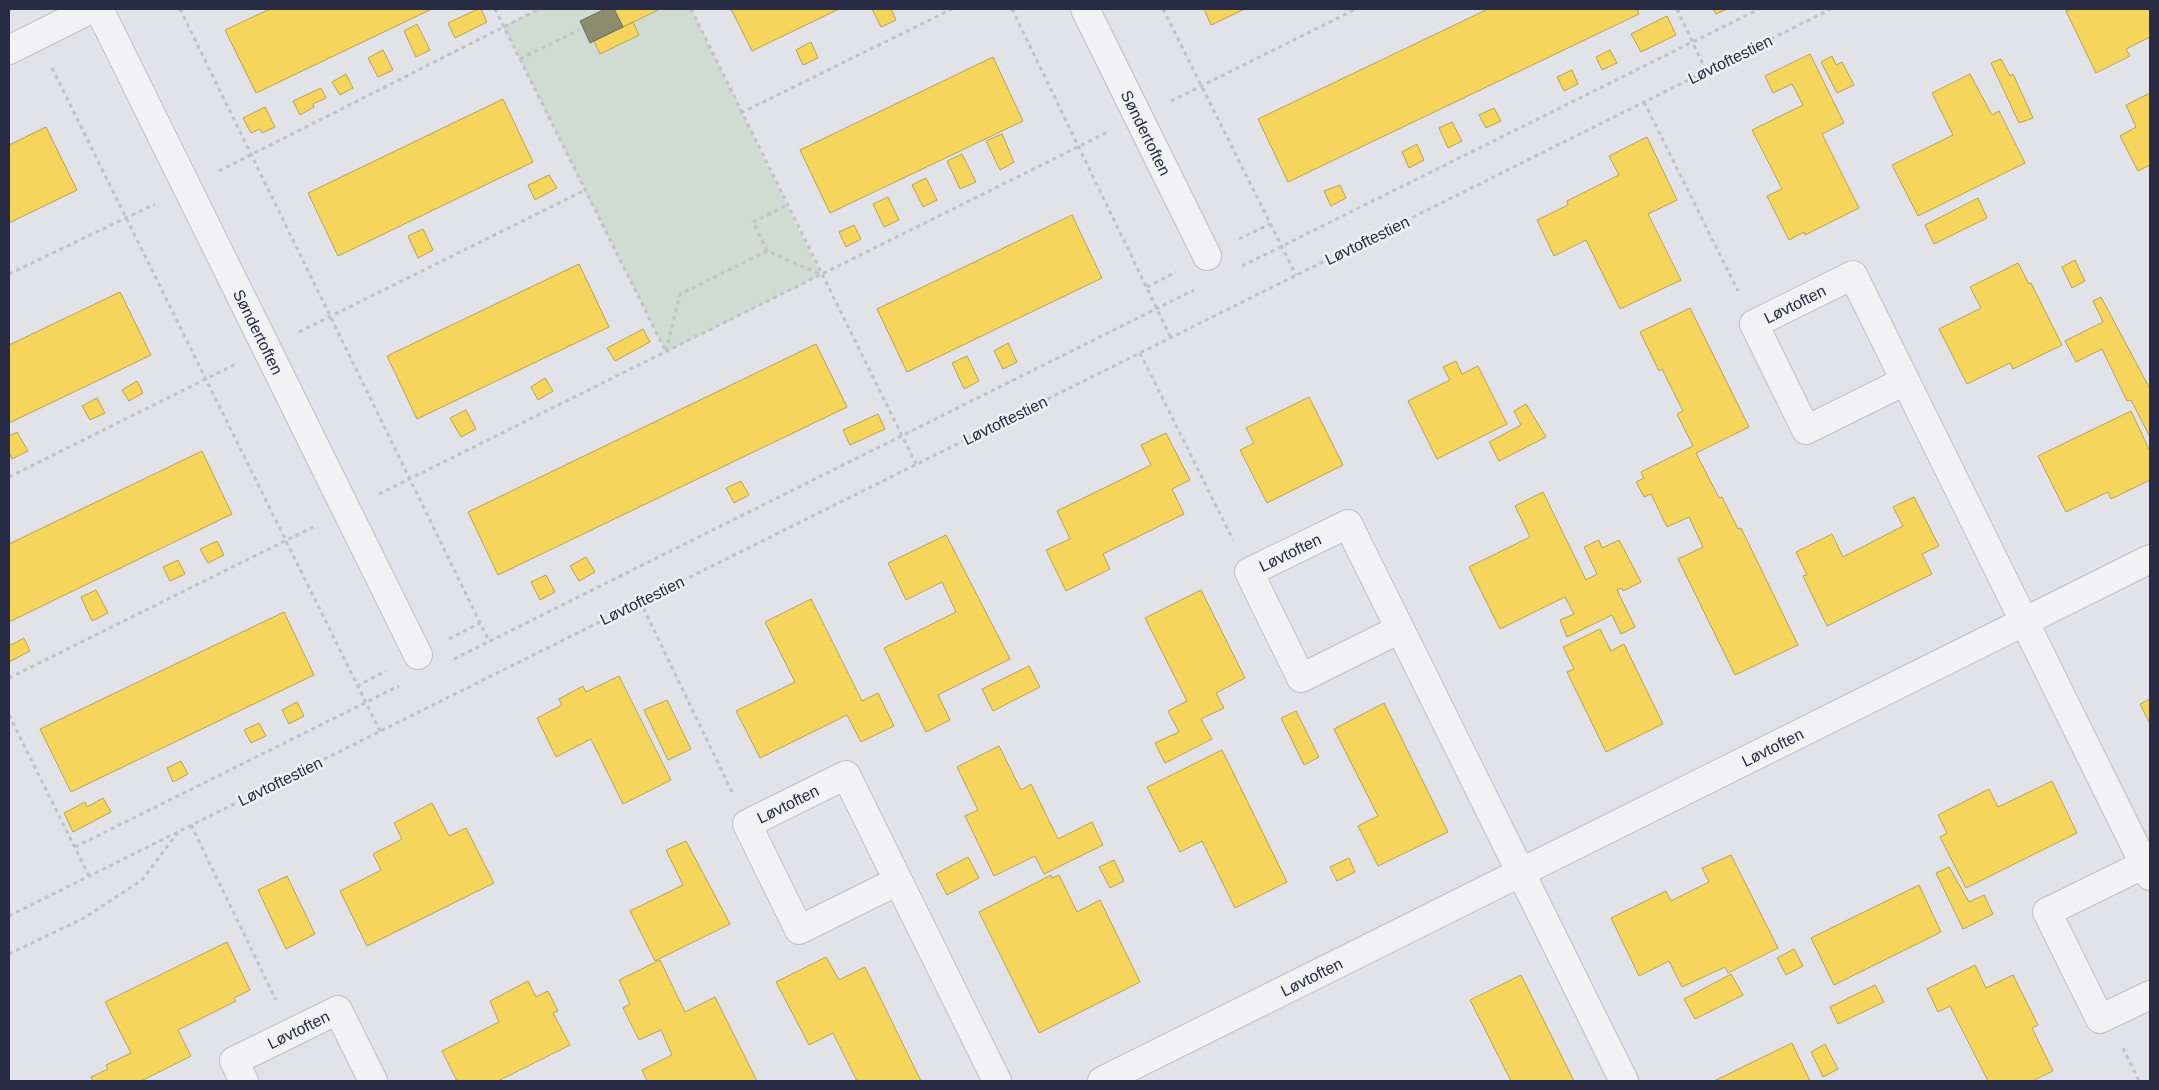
<svg xmlns="http://www.w3.org/2000/svg" width="2159" height="1090" font-family="Helvetica,sans-serif">
<rect width="100%" height="100%" fill="#e2e3e8"/>
<path fill="#d0dbd2" d="M539,9H691L821,275L666,352L503,26Z"/>
<path fill="#f6d55c" stroke="#b8a254" d="M270,9H432L256,93L225,30Z
M478,9H481L487,22L455,38L448,23Z
M614,9H657L658,10L623,27Z
M731,9H839L752,51Z
M872,9H891L896,20L881,27Z
M1204,9H1245L1211,25Z
M1488,9H1637L1639,14L1288,182L1258,119Z
M1713,9H1727L1716,14Z
M2070,9H2150V37L2126,49L2130,56L2096,73L2066,11Z
M1667,16L1676,35L1641,52L1631,34Z
M633,22L639,35L600,54L594,41Z
M417,24L430,50L416,57L404,31Z
M811,42L818,58L803,65L796,50Z
M383,50L393,70L378,77L368,58Z
M1610,50L1617,63L1602,70L1596,57Z
M1810,54L1844,123L1822,134L1859,208L1805,235L1804,232L1789,240L1767,196L1782,189L1752,130L1803,105L1792,84L1773,93L1765,76Z
M1832,56L1836,65L1842,62L1854,85L1837,93L1821,62Z
M993,57L1023,121L830,213L800,150Z
M2001,59L2010,76L2013,74L2033,118L2019,123L1991,63Z
M1572,70L1578,84L1564,91L1557,77Z
M346,74L353,88L340,95L332,82Z
M1970,74L1992,115L1999,111L2025,163L1918,216L1892,165L1953,135L1932,93Z
M321,88L326,98L313,104L314,107L300,115L293,101Z
M2150,93V165L2138,171L2120,136L2136,127L2126,105Z
M503,99L533,162L338,256L308,193Z
M265,107L275,127L262,133L260,129L251,133L243,118Z
M1494,108L1501,121L1486,128L1479,115Z
M1452,122L1462,141L1448,148L1439,128Z
M46,127L77,190L9,223V145Z
M1002,134L1014,162L1000,170L986,141Z
M1647,137L1677,200L1648,214L1681,280L1620,309L1586,240L1554,256L1537,220L1568,205L1567,201L1619,175L1609,156Z
M1417,144L1424,160L1409,168L1402,152Z
M962,154L976,182L960,189L947,161Z
M549,175L557,188L535,200L528,185Z
M926,178L937,200L923,207L912,185Z
M1340,185L1346,198L1331,206L1324,191Z
M888,197L899,220L884,227L873,204Z
M1978,198L1987,218L1934,244L1925,225Z
M1072,215L1102,278L907,372L877,309Z
M854,225L861,239L846,247L839,232Z
M423,229L433,250L418,258L408,236Z
M2075,260L2085,281L2072,288L2062,267Z
M2018,263L2029,284L2031,283L2062,345L2013,369L2010,363L1967,384L1939,329L1981,308L1970,287Z
M579,264L609,327L417,419L387,356Z
M120,292L151,355L9,423V345Z
M2101,297L2150,389V437L2131,400L2127,401L2102,349L2076,362L2065,341L2103,322L2093,301Z
M1690,308L1749,427L1696,453L1719,498L1722,497L1738,529L1741,528L1798,645L1735,675L1678,559L1703,547L1689,517L1667,527L1651,494L1644,497L1636,482L1644,478L1641,472L1693,446L1677,414L1683,411L1662,369L1659,371L1640,332Z
M643,329L650,342L615,361L607,348Z
M1008,343L1017,362L1003,369L994,351Z
M816,344L847,407L498,575L468,512Z
M967,356L979,381L964,389L952,363Z
M1456,361L1462,374L1478,366L1507,424L1437,459L1408,401L1450,380L1443,367Z
M545,378L553,391L538,400L531,387Z
M137,381L143,393L129,401L122,390Z
M1309,397L1343,465L1267,503L1240,450L1254,443L1246,428Z
M97,398L105,413L90,420L82,406Z
M1526,404L1546,437L1499,461L1489,442L1521,425L1514,411Z
M466,410L476,429L461,437L450,418Z
M2131,411L2150,451V480L2111,499L2108,492L2066,512L2038,456Z
M878,414L885,429L850,445L843,430Z
M17,432L28,451L12,459L9,452V436Z
M1166,433L1190,480L1172,489L1184,514L1103,554L1110,569L1066,591L1046,550L1070,539L1057,511L1151,465L1141,445Z
M202,451L232,514L9,622V544Z
M741,481L749,495L734,503L726,488Z
M1543,492L1586,580L1597,574L1584,547L1599,540L1602,548L1619,540L1641,582L1623,591L1622,588L1617,590L1635,627L1621,634L1612,615L1567,637L1560,620L1574,614L1565,597L1500,629L1469,567L1530,537L1515,506Z
M1914,497L1939,546L1922,554L1932,574L1827,626L1803,576L1807,575L1796,552L1832,534L1843,557L1903,526L1893,507Z
M946,535L1010,659L938,695L950,720L926,732L884,648L956,612L942,582L906,600L888,563Z
M217,541L224,555L208,563L200,549Z
M586,557L595,572L579,581L570,566Z
M178,560L185,574L170,581L163,567Z
M546,575L555,592L540,600L531,582Z
M96,590L108,613L92,621L81,597Z
M1201,590L1245,678L1216,693L1224,708L1201,719L1212,739L1165,763L1155,743L1179,732L1168,711L1187,701L1145,618Z
M811,599L862,701L878,693L894,726L861,742L847,715L760,758L736,711L795,682L765,622Z
M284,612L314,675L71,792L40,729Z
M1600,629L1611,651L1624,644L1663,724L1606,752L1567,672L1574,669L1563,647Z
M24,638L30,651L9,662V646Z
M1029,666L1040,687L993,711L982,689Z
M619,676L671,780L623,804L591,739L556,757L537,718L562,705L559,699L583,686L586,692Z
M2150,699V724L2140,704Z
M667,700L691,749L668,760L644,710Z
M297,702L304,716L289,724L282,710Z
M1384,703L1448,832L1378,866L1358,826L1378,816L1334,729Z
M1296,711L1319,757L1304,765L1281,718Z
M259,723L266,736L251,743L244,730Z
M999,746L1021,790L1031,784L1058,839L1092,822L1103,845L1044,874L1035,856L994,876L965,816L978,810L957,767Z
M1222,750L1287,882L1235,908L1202,841L1180,852L1147,787Z
M181,761L188,774L173,782L167,768Z
M2052,781L2077,833L1966,888L1940,837L1947,833L1938,815L1989,789L1998,807Z
M103,798L111,812L73,832L64,813L85,802L87,807Z
M432,803L449,836L466,828L494,883L367,946L340,891L381,870L373,854L402,839L394,823Z
M686,841L730,924L655,961L630,911L683,885L666,850Z
M1731,855L1778,948L1728,973L1725,967L1682,987L1669,961L1639,976L1611,918L1666,891L1671,901L1709,882L1702,868Z
M968,857L979,878L947,895L936,874Z
M1349,858L1355,872L1337,881L1330,867Z
M1114,860L1124,881L1110,888L1099,867Z
M1949,867L1969,902L1984,895L1993,914L1963,929L1936,873Z
M1051,875L1052,878L1059,875L1077,912L1100,900L1140,982L1039,1033L979,912Z
M287,876L315,934L286,949L258,890Z
M1919,885L1941,932L1834,985L1811,938Z
M227,942L250,990L234,998L236,1001L178,1030L191,1056L141,1081H93L91,1077L108,1069L106,1065L131,1053L105,1002Z
M1794,949L1803,966L1786,975L1777,958Z
M826,957L839,980L865,967L921,1081H857L833,1033L809,1045L776,982Z
M660,960L685,1012L715,997L757,1081H647L642,1070L672,1055L661,1030L639,1040L623,1008L630,1004L619,980Z
M1975,965L1986,988L2013,975L2038,1025L2032,1028L2053,1071L2032,1081H1988L1950,1006L1938,1012L1927,989Z
M1731,974L1743,995L1695,1019L1684,999Z
M1521,975L1574,1081H1511L1470,1000Z
M528,981L536,997L548,991L558,1011L553,1013L570,1045L498,1081H457L442,1051L499,1022L490,1001Z
M1875,985L1884,1002L1838,1024L1830,1007Z
M1792,1043L1810,1081H1714Z
M1825,1044L1838,1069L1823,1077L1811,1052Z"/>
<path fill="#8c8c6e" stroke="#6e6f61" d="M605,9H614L623,27L590,43L580,21Z"/>
<g fill="none" stroke-linecap="round" stroke-linejoin="round">
<g stroke="#bfc0c6" stroke-width="30">
<g id="minor">
<path id="s1" d="M99,9L418,655"/>
<path id="s2" d="M1085,9L1207,256"/>
<path d="M9,50L91,9"/>
<path id="s3" d="M1905,381L1806,430L1754,324L1853,275L2150,876"/>
<path id="s4" d="M1400,629L1301,678L1249,572L1348,524L1624,1081"/>
<path d="M2145,864L2047,912L2100,1019L2150,995"/>
<path id="s5" d="M898,881L799,930L747,824L846,775L997,1081"/>
<path id="s6" d="M244,1081L234,1061L338,1010L373,1081"/>
<path id="s7" d="M1102,1081L2150,559"/>
</g>
</g>
<path stroke="#c1c2c8" stroke-width="3" stroke-dasharray="4 4" stroke-linecap="butt" d="M180,9L489,641
M495,9L666,352
M691,9L916,464
M1012,9L1171,338
M1163,9L1296,275
M1677,9L1706,71
M520,59L579,30
M52,68L380,731
M1171,101L1356,9
M1644,102L1738,291
M741,113L952,9
M219,171L539,9
M1239,239L1270,224
M767,251L753,222L787,205
M1242,266L1759,9
M9,274L155,204
M1147,287L1176,272
M299,332L585,190
M666,351L680,294L767,251L820,274
M1140,353L1233,540
M9,477L236,364
M379,494L1108,132
M640,601L732,792
M449,639L480,623
M454,659L1194,290
M9,678L315,526
M357,686L386,671
M9,715L89,876
M191,825L276,1000
M75,847L399,686
M9,916L1831,9
M9,954L84,918L142,880L178,832
M2123,1048L2139,1081"/>
<use href="#minor" stroke="#f2f2f4" stroke-width="28"/>
</g>
<g text-anchor="middle" stroke-width="5" stroke-linejoin="round" paint-order="stroke">
<g font-size="16" fill="#272b43" stroke="#f0f1f7">
<text transform="translate(1730 59) rotate(-26)" y="6">Løvtoftestien</text>
<text dy="6" stroke="none"><textPath href="#s2" startOffset="138">Søndertoften</textPath></text>
<text transform="translate(1367 240) rotate(-26)" y="6">Løvtoftestien</text>
<text dy="6" stroke="none"><textPath href="#s3" startOffset="274">Løvtoften</textPath></text>
<text dy="6" stroke="none"><textPath href="#s1" startOffset="360">Søndertoften</textPath></text>
<text transform="translate(1005 420) rotate(-26)" y="6">Løvtoftestien</text>
<text dy="6" stroke="none"><textPath href="#s4" startOffset="274">Løvtoften</textPath></text>
<text transform="translate(642 600) rotate(-26)" y="6">Løvtoftestien</text>
<text dy="6" stroke="none"><textPath href="#s7" startOffset="749">Løvtoften</textPath></text>
<text transform="translate(280 781) rotate(-26)" y="6">Løvtoftestien</text>
<text dy="6" stroke="none"><textPath href="#s5" startOffset="274">Løvtoften</textPath></text>
<text dy="6" stroke="none"><textPath href="#s7" startOffset="234">Løvtoften</textPath></text>
<text dy="6" stroke="none"><textPath href="#s6" startOffset="94">Løvtoften</textPath></text>
</g>
</g>
<rect width="2159" height="1090" fill="none" stroke="#272b43" stroke-width="20"/>
</svg>
